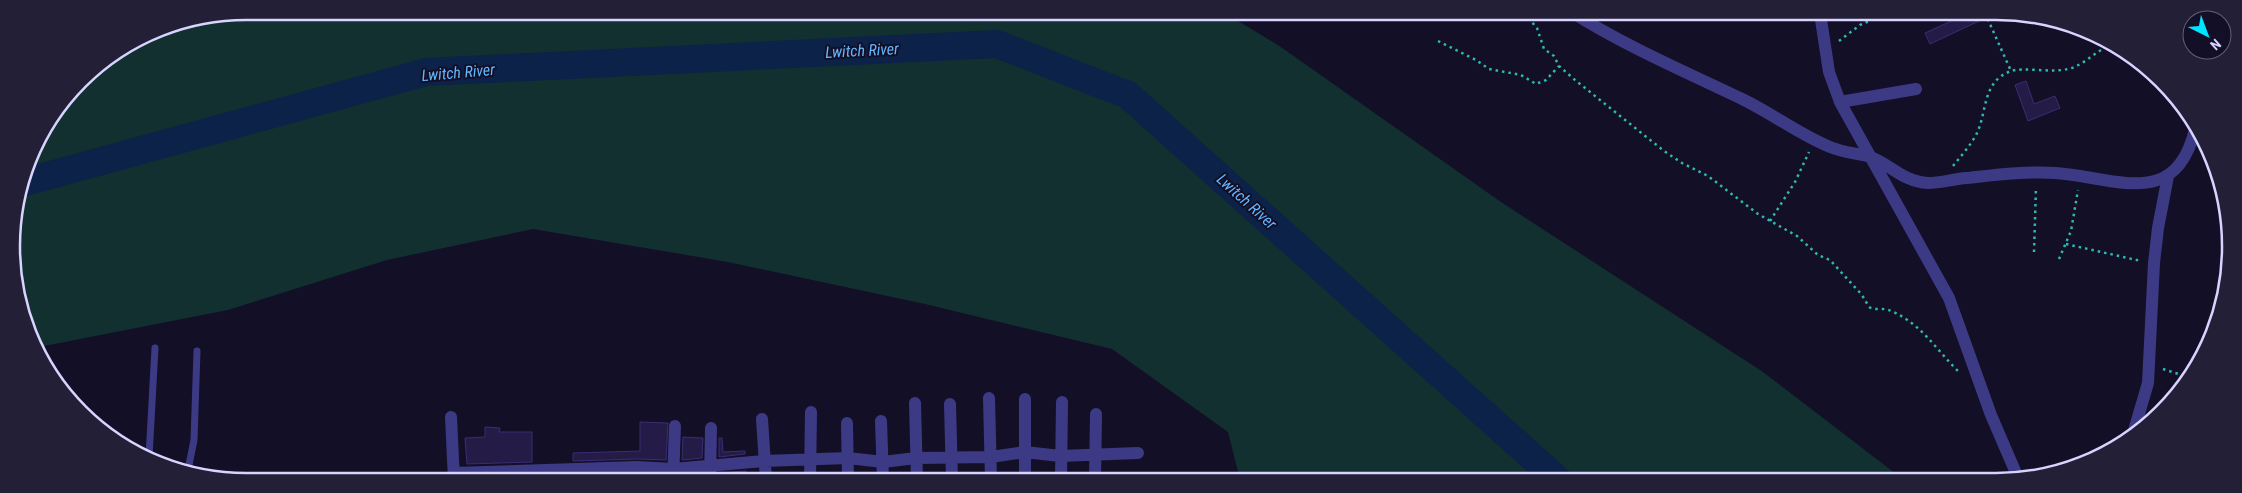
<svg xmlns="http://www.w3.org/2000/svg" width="2242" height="493" font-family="'Roboto Condensed',sans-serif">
<rect width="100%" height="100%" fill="#130f26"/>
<path fill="#12302f" d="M246,11L1223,12L1278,45L1501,202L1763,372L1904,480H1240L1228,432L1112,349L925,304L728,262L533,229L387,260L228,310L39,347L19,308L12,231L36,142L91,70L157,29Z"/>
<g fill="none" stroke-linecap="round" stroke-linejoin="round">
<path stroke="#0c2248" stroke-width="28" d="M25,182L426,72L997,44L1128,95L1558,480"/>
</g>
<path fill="#241b47" stroke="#3b2d73" d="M1969,13H1996L1930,44L1925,33Z
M2026,81L2034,104L2055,96L2060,108L2028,121L2015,85Z
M640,422L668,423L666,460L637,459L573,461V453L640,451Z
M485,427L500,428L499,432H532V462L467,464L465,438L485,437Z
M683,437L703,438L702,458L682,460Z
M719,438H722L723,452L745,451V454L719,457Z
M746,471L747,480H718V473Z
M637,475L665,477V480H572V477Z"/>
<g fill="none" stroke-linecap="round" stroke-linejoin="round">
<path stroke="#2fb8b0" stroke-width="2.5" stroke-dasharray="2.5 4" stroke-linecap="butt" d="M1524,13L1537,28L1544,49L1554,56L1559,66L1575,80L1664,151L1682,163L1708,176L1758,214L1797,236L1818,255L1830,260L1862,295L1869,307C1875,311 1884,307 1891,311C1922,324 1937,351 1960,373
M1985,13L2011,71
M2100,38L2107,46
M1438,41L1476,60L1489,69L1521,75L1536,84L1546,80L1559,66
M1839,41L1860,25L1887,13
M1953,166C1961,156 1970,146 1976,135C1988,112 1981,82 2011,71C2023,67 2052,73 2068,69C2086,65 2097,48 2115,44
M1770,221L1795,182L1809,152
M2066,244L2141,261
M2034,252L2036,187
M2059,259L2071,231L2078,190
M2163,369L2188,377"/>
<path stroke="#3d3a85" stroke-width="7" d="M149,457L155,348
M188,470L194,440L197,351"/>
<path stroke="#3d3a85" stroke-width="12" d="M1573,13C1627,47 1686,72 1744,100C1773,114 1800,135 1830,147C1844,153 1857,153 1870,157C1890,164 1903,182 1928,183C1940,183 1954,179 1966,178C1995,175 2026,171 2056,173C2114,177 2176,211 2195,129
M1820,13L1829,72L1840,102L1949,298L1991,415L2019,480
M1840,102L1916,89
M989,398L991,480
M1025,399V480
M915,403L917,480
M950,404L952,480
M451,417L454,480
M762,419L766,480
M881,421L883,480
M847,423L848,480
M2133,434L2148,383L2154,263L2158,228L2168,176
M454,473L637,467L673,469L764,461L848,458L883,462L916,458L991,457L1025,452L1060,456L1138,453
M673,480L675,426
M710,480L711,428
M810,480L811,412
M1061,480L1062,402
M1095,480L1096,414"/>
</g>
<g text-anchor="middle" stroke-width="4" stroke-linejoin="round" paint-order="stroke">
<g font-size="16" font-style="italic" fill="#62b6ff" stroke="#130f26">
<text transform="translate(862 50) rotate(-3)" y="6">Lwitch River</text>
<text transform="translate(458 72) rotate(-5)" y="6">Lwitch River</text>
<text transform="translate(1247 201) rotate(42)" y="6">Lwitch River</text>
</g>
</g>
<path d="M0 0H2242V493H0ZM246 20H1996A226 226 0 0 1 2222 246V247A226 226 0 0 1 1996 473H246A226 226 0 0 1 20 247V246A226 226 0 0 1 246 20Z" fill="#231f37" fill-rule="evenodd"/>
<path fill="none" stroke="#d9d4ff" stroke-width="2.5" d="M246 20H1996A226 226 0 0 1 2222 246V247A226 226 0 0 1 1996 473H246A226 226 0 0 1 20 247V246A226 226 0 0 1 246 20Z"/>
<g transform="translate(2207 35) rotate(138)"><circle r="24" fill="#130f26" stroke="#625e7d"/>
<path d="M0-4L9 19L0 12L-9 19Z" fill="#00e5ff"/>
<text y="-8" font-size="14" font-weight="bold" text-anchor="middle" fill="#d9d4ff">N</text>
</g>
</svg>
